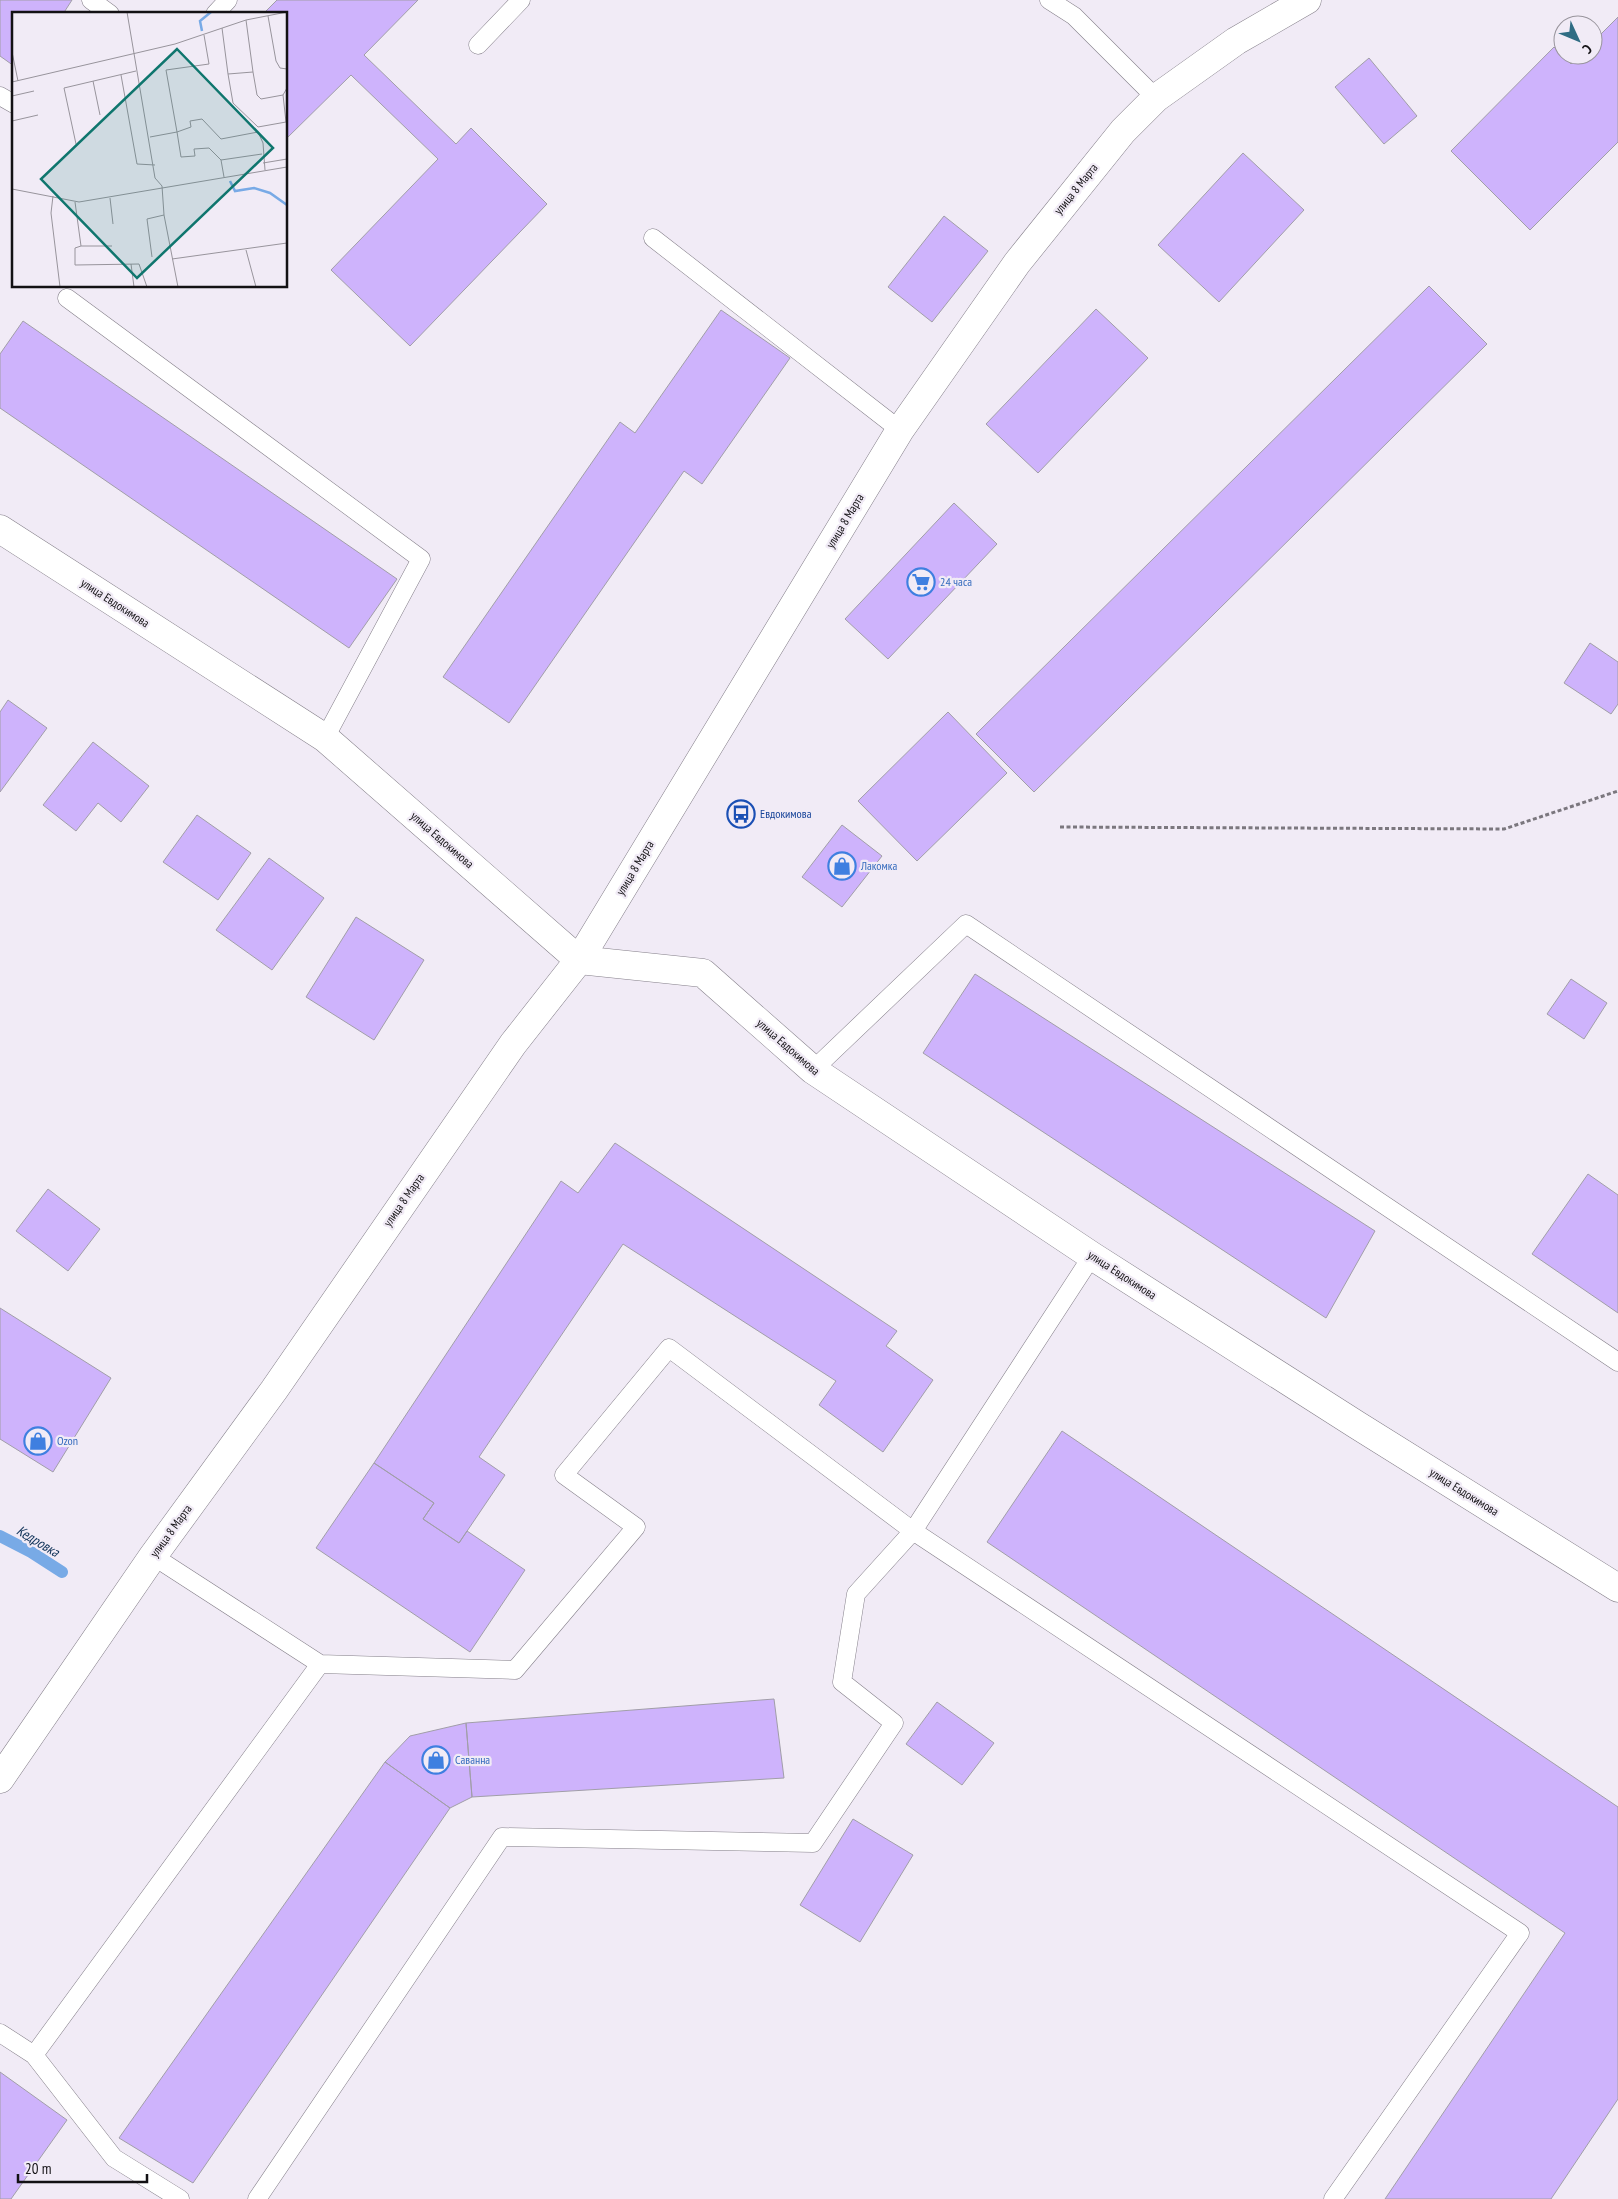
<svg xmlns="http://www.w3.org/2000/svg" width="1618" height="2199" font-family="'PT Sans Narrow',sans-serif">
<rect width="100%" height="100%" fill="#f1ebf6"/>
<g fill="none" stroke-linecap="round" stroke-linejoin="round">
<path stroke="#78aae6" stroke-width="12" d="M0,1536L31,1552L62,1572"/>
</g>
<path fill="#ceb3fc" stroke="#a19ea8" d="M0,0H72L63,14H14V66L0,56Z
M277,0H418L364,55L456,144L471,128L547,204L410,346L331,270L438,159L351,75L286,139V14H263Z
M1618,17V142L1530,230L1451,151L1554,47L1571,64L1580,55H1593V42Z
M1369,58L1417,116L1384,144L1335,87Z
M1243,153L1304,210L1219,302L1158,245Z
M944,216L988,251L932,322L888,287Z
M1429,286L1487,344L1034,792L976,734Z
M1096,309L1148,358L1038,473L986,424Z
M721,310L790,358L702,484L684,471L509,723L443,677L620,422L635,433Z
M23,321L397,579L349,648L0,408V354Z
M954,503L997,544L888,659L845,619Z
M1590,643L1618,662V704L1611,714L1564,683Z
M8,700L47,728L0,792V712Z
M948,712L1007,773L917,861L858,801Z
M93,742L149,786L121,822L98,803L76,831L43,805Z
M197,815L251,853L218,900L163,862Z
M842,825L882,856L842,907L802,877Z
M269,858L324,898L272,970L216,930Z
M356,917L424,960L374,1040L306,997Z
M975,974L1375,1231L1326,1318L923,1053Z
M1571,979L1607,1003L1584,1039L1547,1014Z
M615,1143L897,1331L886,1346L933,1380L883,1452L819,1405L836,1381L623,1244L479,1457L505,1475L459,1543L423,1519L434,1503L374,1463L561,1181L578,1193Z
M1588,1174L1618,1195V1313L1532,1254Z
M48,1189L100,1229L68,1271L16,1231Z
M0,1308L111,1378L53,1472L0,1439Z
M1062,1431L1618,1807V2099L1551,2199H1385L1565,1933L987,1542Z
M374,1463L434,1503L423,1519L459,1543L467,1531L525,1570L470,1652L316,1548Z
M774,1699L784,1778L472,1797L466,1723Z
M937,1702L994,1743L962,1785L906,1744Z
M466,1723L472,1797L450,1808L385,1762L410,1736Z
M385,1762L450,1808L193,2183L119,2138Z
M853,1819L913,1855L860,1942L800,1905Z
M0,2072L67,2120L11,2199H0Z"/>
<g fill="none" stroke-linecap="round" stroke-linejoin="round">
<g stroke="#847f89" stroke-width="19">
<path id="service" d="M91,0L110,14
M1049,0L1074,16L1156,98
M215,14L228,0
M478,45L521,0
M0,96L14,104
M653,238L900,430
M67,298L421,559L325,738
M813,1070L966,924L1618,1362
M153,1556L320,1664L515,1670L636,1527L564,1475L669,1348L913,1531L1092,1256
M0,2033L34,2055L114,2158L180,2199
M34,2055L320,1664
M257,2199L502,1837L813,1843L894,1723L842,1682L856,1594L913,1531L1520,1933L1333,2199"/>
</g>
<g stroke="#847f89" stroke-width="29">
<path id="minor" d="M0,529L325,738L579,960L703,973L813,1070L1092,1256L1357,1425L1618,1588"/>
</g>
<g stroke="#847f89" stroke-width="29">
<path id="primary" d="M0,1779L153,1556L274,1390L513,1044L579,960L900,430L1017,263L1123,131L1156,98L1236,41L1307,0"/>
</g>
<path stroke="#7b777e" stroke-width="3" stroke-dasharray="4 2.5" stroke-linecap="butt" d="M1060,827L1504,829L1618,791"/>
<use href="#service" stroke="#fff" stroke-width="18"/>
<use href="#minor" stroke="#fff" stroke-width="28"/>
<use href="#primary" stroke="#fff" stroke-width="28"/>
</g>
<defs>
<g id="supermarket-ring" transform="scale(1.4375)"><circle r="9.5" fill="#f1ebf6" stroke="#3f7fe0" stroke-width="1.5"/><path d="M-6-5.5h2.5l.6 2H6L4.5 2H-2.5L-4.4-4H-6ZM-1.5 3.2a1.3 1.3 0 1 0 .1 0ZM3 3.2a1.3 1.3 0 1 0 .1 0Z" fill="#3f7fe0"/></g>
<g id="bus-ring" transform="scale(1.4375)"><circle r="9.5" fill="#f1ebf6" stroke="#1a4fb4" stroke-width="1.5"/><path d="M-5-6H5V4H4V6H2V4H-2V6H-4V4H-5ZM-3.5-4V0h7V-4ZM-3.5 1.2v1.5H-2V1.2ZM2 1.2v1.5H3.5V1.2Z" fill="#1a4fb4"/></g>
<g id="shop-ring" transform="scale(1.4375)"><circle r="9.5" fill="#f1ebf6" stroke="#3f7fe0" stroke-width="1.5"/><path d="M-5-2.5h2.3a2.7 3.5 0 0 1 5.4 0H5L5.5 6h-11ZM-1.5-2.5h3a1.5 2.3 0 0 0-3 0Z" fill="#3f7fe0"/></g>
</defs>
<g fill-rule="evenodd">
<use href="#supermarket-ring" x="921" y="582"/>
<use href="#bus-ring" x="741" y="814"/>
<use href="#shop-ring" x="842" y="866"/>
<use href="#shop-ring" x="38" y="1441"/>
<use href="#shop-ring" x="436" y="1760"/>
</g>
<g text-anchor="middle" stroke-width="4.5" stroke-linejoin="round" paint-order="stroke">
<g font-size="12" fill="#131114" stroke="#f1ebf6">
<text transform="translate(1076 189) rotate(-51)" y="4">улица 8 Марта</text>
<text transform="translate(845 521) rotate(-59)" y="4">улица 8 Марта</text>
<text transform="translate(115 603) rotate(33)" y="4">улица Евдокимова</text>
<text transform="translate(442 840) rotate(41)" y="4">улица Евдокимова</text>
<text transform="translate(635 868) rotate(-59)" y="4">улица 8 Марта</text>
<text transform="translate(788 1047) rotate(41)" y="4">улица Евдокимова</text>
<text transform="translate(404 1200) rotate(-55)" y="4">улица 8 Марта</text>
<text transform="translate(1122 1275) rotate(33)" y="4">улица Евдокимова</text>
<text transform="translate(1464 1492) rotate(32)" y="4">улица Евдокимова</text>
<text transform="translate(171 1531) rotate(-54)" y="4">улица 8 Марта</text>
</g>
<g font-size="12" fill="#366cbe" stroke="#f1ebf6" text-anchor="start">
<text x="940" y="586">24 часа</text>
<text x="861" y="870">Лакомка</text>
<text x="57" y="1445">Ozon</text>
<text x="455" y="1764">Саванна</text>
</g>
<g font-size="12" fill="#164399" stroke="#f1ebf6" text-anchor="start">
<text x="760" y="818">Евдокимова</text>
</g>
<g font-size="14" font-style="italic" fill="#0f3258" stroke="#f1ebf6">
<text transform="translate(38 1541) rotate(31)" y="5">Кедровка</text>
</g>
</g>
<g transform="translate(12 12)">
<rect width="275" height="275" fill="#f1ebf6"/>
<path fill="none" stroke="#78aae6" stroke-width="2.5" d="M190,19L188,9L199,0M218,169L223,179L242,176L258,181L275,193"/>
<path fill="none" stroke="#98949c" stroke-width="1" d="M115,0L143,166L150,174L152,203L166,275M256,4L264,49L268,56L275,57M210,16L216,62L241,60L234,8M192,23L197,52L154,58L165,120L179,115L178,109L190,107L209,127L246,120L251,131L253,158M0,40L6,69M241,60L245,83L249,87L271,83M216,62L221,91L246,115L274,110L271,83L275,76M109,63L125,152L143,153M81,69L88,103M0,70L163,32L234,8L275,0M0,84L22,79M0,109L26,103M138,125L165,120L169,145L183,144L182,137L197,136L209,148L212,165M64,132L52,76L124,59M209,148L250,142M251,151L275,147M0,177L67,190L275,155M41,184L39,201L48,275M98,186L101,212M63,190L69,234H100M69,234L63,236V253L127,252L135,275M234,238L244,275M140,245L135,207L152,203M160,247L275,231M119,252L122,275"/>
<path fill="#0f766e" fill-opacity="0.15" stroke="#0f766e" stroke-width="2.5" d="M165,37L261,136L125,266L29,167Z"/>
<rect width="275" height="275" fill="none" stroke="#131114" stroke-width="2.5"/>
</g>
<g transform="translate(1578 40) rotate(134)"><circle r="24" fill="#f1ebf6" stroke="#98949c"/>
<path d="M0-4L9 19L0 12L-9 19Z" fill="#2f6c83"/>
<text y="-8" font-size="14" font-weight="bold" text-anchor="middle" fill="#131114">С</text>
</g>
<path d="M18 2174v8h129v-8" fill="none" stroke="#131114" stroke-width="2.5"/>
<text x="25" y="2174" font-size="15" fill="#131114" stroke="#f1ebf6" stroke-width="4" paint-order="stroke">20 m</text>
</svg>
